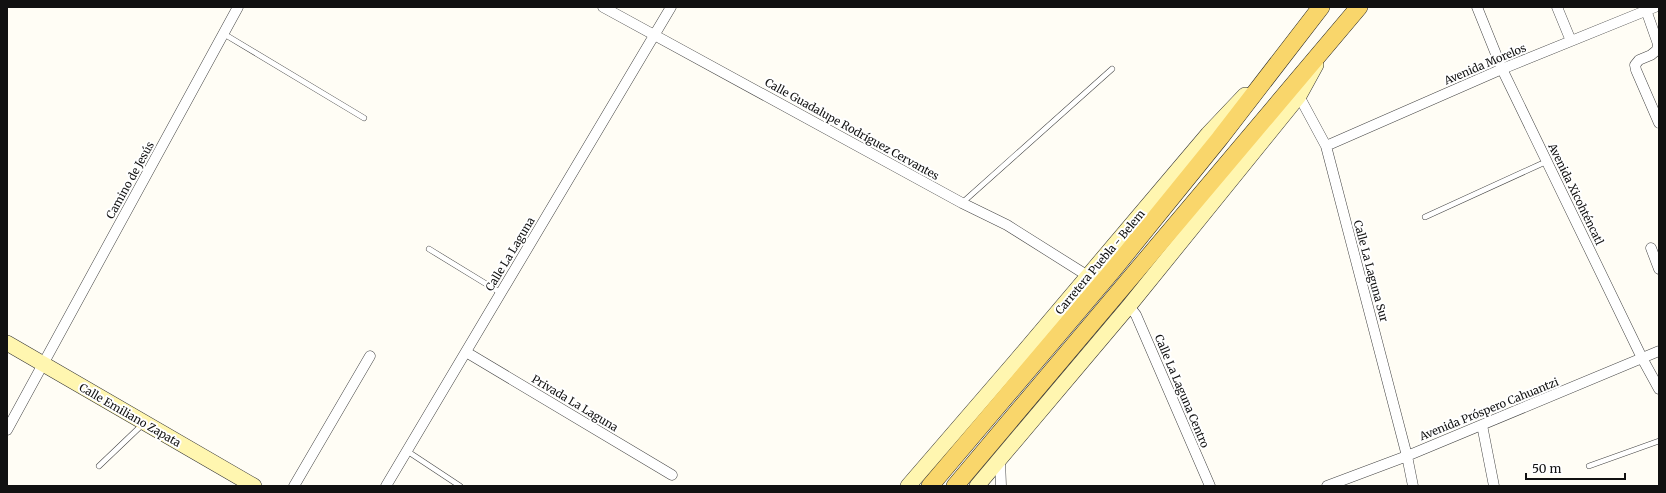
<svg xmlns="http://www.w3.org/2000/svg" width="1666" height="493" font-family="Merriweather,serif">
<rect width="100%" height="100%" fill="#fffdf5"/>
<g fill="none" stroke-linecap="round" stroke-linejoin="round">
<g stroke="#444" stroke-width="6">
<path id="lane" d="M224,34L364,118
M962,203L1112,69
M1425,217L1541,164L1547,162
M429,249L501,293
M407,451L460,486
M99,466L143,424
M1589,466L1659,441"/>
</g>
<g stroke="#444" stroke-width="11">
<path id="street" d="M603,7L962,203L1007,225L1088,276
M1477,7L1502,69L1642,358L1659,389
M1557,7L1571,41
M1646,10L1658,44L1657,50L1651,55L1639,60L1635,65L1636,70L1659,123
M1299,96L1326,146L1407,456L1413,486
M1326,146L1502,69L1655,7
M1651,248L1659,269
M1129,306L1136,315L1210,486
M466,352L672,475
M1482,425L1494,486
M7,430L238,7
M1000,459L1001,486
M294,486L370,356
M386,486L671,7
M1327,486L1407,456L1659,351"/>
</g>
<g stroke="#333" stroke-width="16">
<path id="secondary" d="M7,343L254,486
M908,486L1015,362L1208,134L1245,95
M977,486L1129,306L1299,96L1316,65"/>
</g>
<g stroke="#222" stroke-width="18">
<path id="primary" d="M930,486L1113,270L1220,138L1321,7
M955,486L1359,7"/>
</g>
<use href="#lane" stroke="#fff" stroke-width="5"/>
<use href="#street" stroke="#fff" stroke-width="10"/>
<use href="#secondary" stroke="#fff6b0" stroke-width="15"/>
<use href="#primary" stroke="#f9d66b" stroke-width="17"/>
</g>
<g text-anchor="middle" stroke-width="4" stroke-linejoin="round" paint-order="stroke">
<g font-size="11" fill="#111" stroke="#fff">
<text transform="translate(1485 64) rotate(-23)" y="4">Avenida Morelos</text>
<text transform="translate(852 129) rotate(29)" y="4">Calle Guadalupe Rodríguez Cervantes</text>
<text transform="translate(130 180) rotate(-61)" y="4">Camino de Jesús</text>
<text transform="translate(1576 194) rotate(64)" y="4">Avenida Xicohténcatl</text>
<text transform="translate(510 254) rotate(-59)" y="4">Calle La Laguna</text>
<text transform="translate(1100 262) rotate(-50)" y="4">Carretera Puebla - Belem</text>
<text transform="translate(1371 271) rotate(75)" y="4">Calle La Laguna Sur</text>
<text transform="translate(1182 391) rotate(67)" y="4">Calle La Laguna Centro</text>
<text transform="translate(575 403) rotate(31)" y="4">Privada La Laguna</text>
<text transform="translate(1489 409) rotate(-22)" y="4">Avenida Próspero Cahuantzi</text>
<text transform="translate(130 415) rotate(30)" y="4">Calle Emiliano Zapata</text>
</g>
</g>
<rect width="1666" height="493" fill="none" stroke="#111111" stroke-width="16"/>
<path d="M1526 473v6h99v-6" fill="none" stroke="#111111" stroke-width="2"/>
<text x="1532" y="473" font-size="12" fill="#111111" stroke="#ffffff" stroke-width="3" paint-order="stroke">50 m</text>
</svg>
